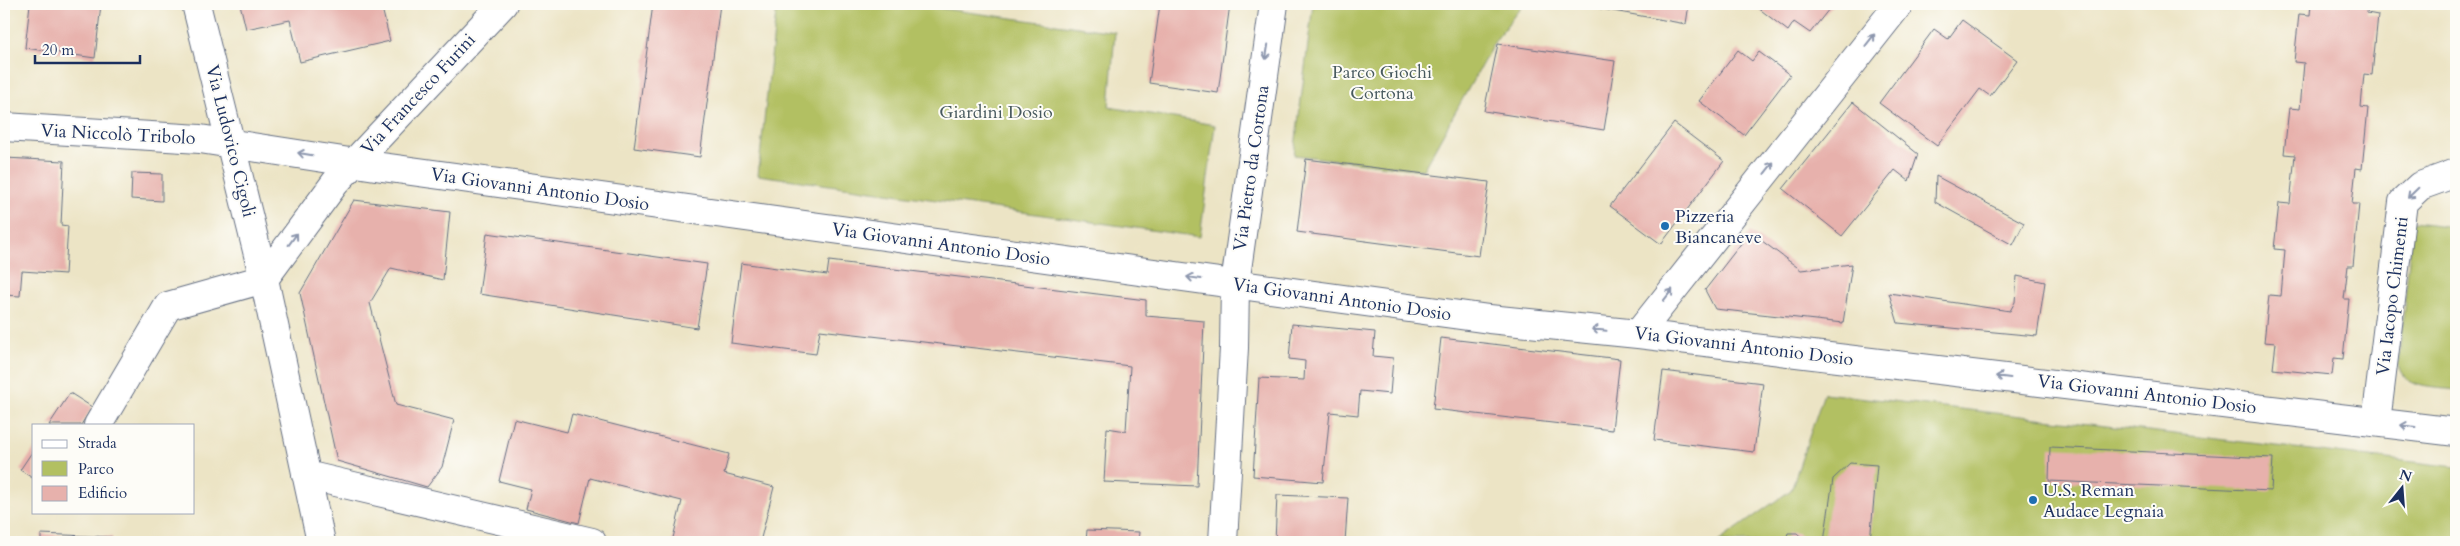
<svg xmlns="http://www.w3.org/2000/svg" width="2460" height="546" font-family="Cardo,serif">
<rect width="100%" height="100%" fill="#fdfcf7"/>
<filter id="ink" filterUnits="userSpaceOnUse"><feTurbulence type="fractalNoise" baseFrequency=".02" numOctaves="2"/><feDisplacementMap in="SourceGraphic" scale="10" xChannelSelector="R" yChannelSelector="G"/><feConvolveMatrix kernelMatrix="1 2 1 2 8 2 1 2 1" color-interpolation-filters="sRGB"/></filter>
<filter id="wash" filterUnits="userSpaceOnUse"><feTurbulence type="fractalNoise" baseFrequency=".0096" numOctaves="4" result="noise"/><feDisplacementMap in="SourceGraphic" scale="20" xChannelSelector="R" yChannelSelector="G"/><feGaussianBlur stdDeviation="1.12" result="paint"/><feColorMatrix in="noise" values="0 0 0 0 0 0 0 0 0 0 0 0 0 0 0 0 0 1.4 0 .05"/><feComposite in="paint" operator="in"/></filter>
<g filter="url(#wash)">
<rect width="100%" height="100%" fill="#ece4c5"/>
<path fill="#b2c062" stroke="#667860" d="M777,4H908L1115,32L1109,107L1215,125L1200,237L758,175Z
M1313,4H1523L1495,41L1423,170L1294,155Z
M2413,222L2456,227V390C2434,387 2405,390 2398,365Z
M1824,393L2456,467V542H1718L1791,490Z"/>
<g id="blocks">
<path fill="#e7b1ac" d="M30,4H101L95,58L25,48Z
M240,4H381L390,41L300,62L290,20L246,29Z
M653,4H720L700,157L634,148Z
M1160,4H1230L1218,93L1149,83Z
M1574,4H1689L1686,24Z
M1753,4H1833L1810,33L1794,22L1788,31Z
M2311,4H2368L2367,13L2378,15L2372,75L2364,74L2361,107L2368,108L2362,169L2356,168L2352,204H2359L2353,266H2348L2344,299H2349L2343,359L2334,358L2332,375L2273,369L2276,343L2264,342L2269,295L2281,296L2285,250L2274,249L2279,203L2290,204L2295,155L2284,154L2289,108L2300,109L2304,63L2294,62L2299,14L2310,15Z
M1962,20L2017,60L1990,96L1980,89L1937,146L1879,103L1934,29L1948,39Z
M1498,44L1615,61L1604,130L1484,111Z
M1738,50L1752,61L1759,52L1790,75L1744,135L1699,101Z
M1853,102L1918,154L1909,181L1895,170L1842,236L1783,189Z
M1674,123L1724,161L1661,244L1610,206Z
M5,158L64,161L61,225L68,226L65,274L22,271L20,296L4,295Z
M1306,159L1489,182L1479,256L1297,232Z
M132,173L162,174V201L131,199Z
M1936,176L2024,223L2013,245L1935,202Z
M354,200L450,212L443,280L391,268L370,303L396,405L454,420L442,467L427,487L337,461L300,293Z
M1750,232L1801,270L1852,264L1843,323L1715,309L1705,290Z
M487,233L707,264L697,328L479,294Z
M829,261L1146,300V316L1204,321L1197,486L1104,482L1107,428L1126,431L1130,366L820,330L816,354L731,343L741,263L827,275Z
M2017,276L2045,282L2037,336L1898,323L1889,293L2010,311L2015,302Z
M1292,324L1375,332L1373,356L1393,358L1390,394L1360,391L1358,415L1330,412L1323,482L1253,476L1259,378L1304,380L1305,361L1289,359Z
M1441,338L1620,359L1612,430L1433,409Z
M1663,371L1763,383L1754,452L1654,440Z
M70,393L92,407L81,425H49Z
M572,414L729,454L724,474L774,487L760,542H672L682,501L590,478L579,523L526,509L531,489L499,481L514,419L567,432Z
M2050,447L2273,458L2271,491L2049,481Z
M34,449V479L20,470Z
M1850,463L1877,465L1870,542H1824L1833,479Z
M1277,495L1348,498L1345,542H1275Z
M1087,530L1139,532L1138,542H1086Z
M1788,533H1797L1807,542H1785Z
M41,534L112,537V542H41Z"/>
</g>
</g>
<g filter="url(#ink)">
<use href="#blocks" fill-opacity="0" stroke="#646e82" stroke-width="1"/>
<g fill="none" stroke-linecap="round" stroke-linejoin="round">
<g stroke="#646e82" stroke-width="30">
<path id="minor" d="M196,4L264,279L321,542
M4,127L200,139L382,167L1489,319L1638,334L2456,432
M1638,334L1899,4
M2376,422L2403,202L2420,186L2456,173
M98,425L168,306L264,279L335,183L503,4
M306,475L592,542
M1223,542L1234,348L1235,284L1274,4"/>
</g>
<use href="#minor" stroke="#fff" stroke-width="28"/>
</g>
<defs><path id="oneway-shaft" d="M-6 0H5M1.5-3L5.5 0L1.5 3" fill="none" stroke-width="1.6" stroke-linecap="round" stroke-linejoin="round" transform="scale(1.25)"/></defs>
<g stroke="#8d97ae">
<use href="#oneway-shaft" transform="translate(1870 40) rotate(-52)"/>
<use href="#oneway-shaft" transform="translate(1267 52) rotate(99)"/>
<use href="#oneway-shaft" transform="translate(305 154) rotate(-171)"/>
<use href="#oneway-shaft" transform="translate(1769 168) rotate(-52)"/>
<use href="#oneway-shaft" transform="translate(2413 193) rotate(136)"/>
<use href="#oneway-shaft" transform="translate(293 239) rotate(-54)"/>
<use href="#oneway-shaft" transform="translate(1194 278) rotate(-172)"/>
<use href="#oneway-shaft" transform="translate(1668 295) rotate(-52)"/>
<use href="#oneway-shaft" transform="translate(1599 330) rotate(-174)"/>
<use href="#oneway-shaft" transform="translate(2003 377) rotate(-173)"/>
<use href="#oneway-shaft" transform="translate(2408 426) rotate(-173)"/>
</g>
</g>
<g fill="#1f6fb2" stroke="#fdfcf7" stroke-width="2">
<circle cx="1665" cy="226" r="5"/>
<circle cx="2033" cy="500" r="5"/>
</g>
<g text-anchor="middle" stroke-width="4" stroke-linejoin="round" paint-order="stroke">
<g font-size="18" fill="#485a5f" stroke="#fdfcf7">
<text x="1382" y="78">Parco Giochi<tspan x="1382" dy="21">Cortona</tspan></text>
<text x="996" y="118">Giardini Dosio</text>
</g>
<g font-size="18" fill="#1b2f5e" stroke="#fdfcf7">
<text transform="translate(418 94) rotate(-47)" y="6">Via Francesco Furini</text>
<text transform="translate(118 134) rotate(3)" y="6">Via Niccolò Tribolo</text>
<text transform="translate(231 141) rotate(76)" y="6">Via Ludovico Cigoli</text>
<text transform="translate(1251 168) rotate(-82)" y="6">Via Pietro da Cortona</text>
<text transform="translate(540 189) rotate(8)" y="6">Via Giovanni Antonio Dosio</text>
<text transform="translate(941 244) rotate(8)" y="6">Via Giovanni Antonio Dosio</text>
<text transform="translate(2392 296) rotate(-83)" y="6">Via Iacopo Chimenti</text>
<text transform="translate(1342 299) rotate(8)" y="6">Via Giovanni Antonio Dosio</text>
<text transform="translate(1744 346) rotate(7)" y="6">Via Giovanni Antonio Dosio</text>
<text transform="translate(2147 394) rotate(7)" y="6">Via Giovanni Antonio Dosio</text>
</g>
<g font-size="18" fill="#1b2f5e" stroke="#fdfcf7" text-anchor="start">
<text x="1675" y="222">Pizzeria<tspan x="1675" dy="21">Biancaneve</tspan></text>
<text x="2043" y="496">U.S. Reman<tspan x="2043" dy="21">Audace Legnaia</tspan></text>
</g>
</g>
<rect width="2460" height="546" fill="none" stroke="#fdfcf7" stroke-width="20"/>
<rect x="32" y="424" width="162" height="90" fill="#fdfcf7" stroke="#a3aaba"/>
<rect x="42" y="440" width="25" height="8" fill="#ffffff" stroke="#a3aaba"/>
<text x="78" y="448" font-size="15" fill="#1b2f5e">Strada</text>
<rect x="42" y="461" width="25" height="15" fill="#b2c062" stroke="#a3aaba"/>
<text x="78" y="474" font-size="15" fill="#1b2f5e">Parco</text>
<rect x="42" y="486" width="25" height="15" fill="#e7b1ac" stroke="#a3aaba"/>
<text x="78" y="498" font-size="15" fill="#1b2f5e">Edificio</text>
<g transform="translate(2402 488) rotate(17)" stroke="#fdfcf7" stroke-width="4" paint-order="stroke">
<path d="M0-4L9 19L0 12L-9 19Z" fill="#1b2f5e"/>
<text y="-8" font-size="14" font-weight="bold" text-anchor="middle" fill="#1b2f5e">N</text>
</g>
<path d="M35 55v8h105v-8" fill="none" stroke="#1b2f5e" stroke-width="2.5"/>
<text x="42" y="55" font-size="15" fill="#1b2f5e" stroke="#fdfcf7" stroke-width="4" paint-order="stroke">20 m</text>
</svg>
